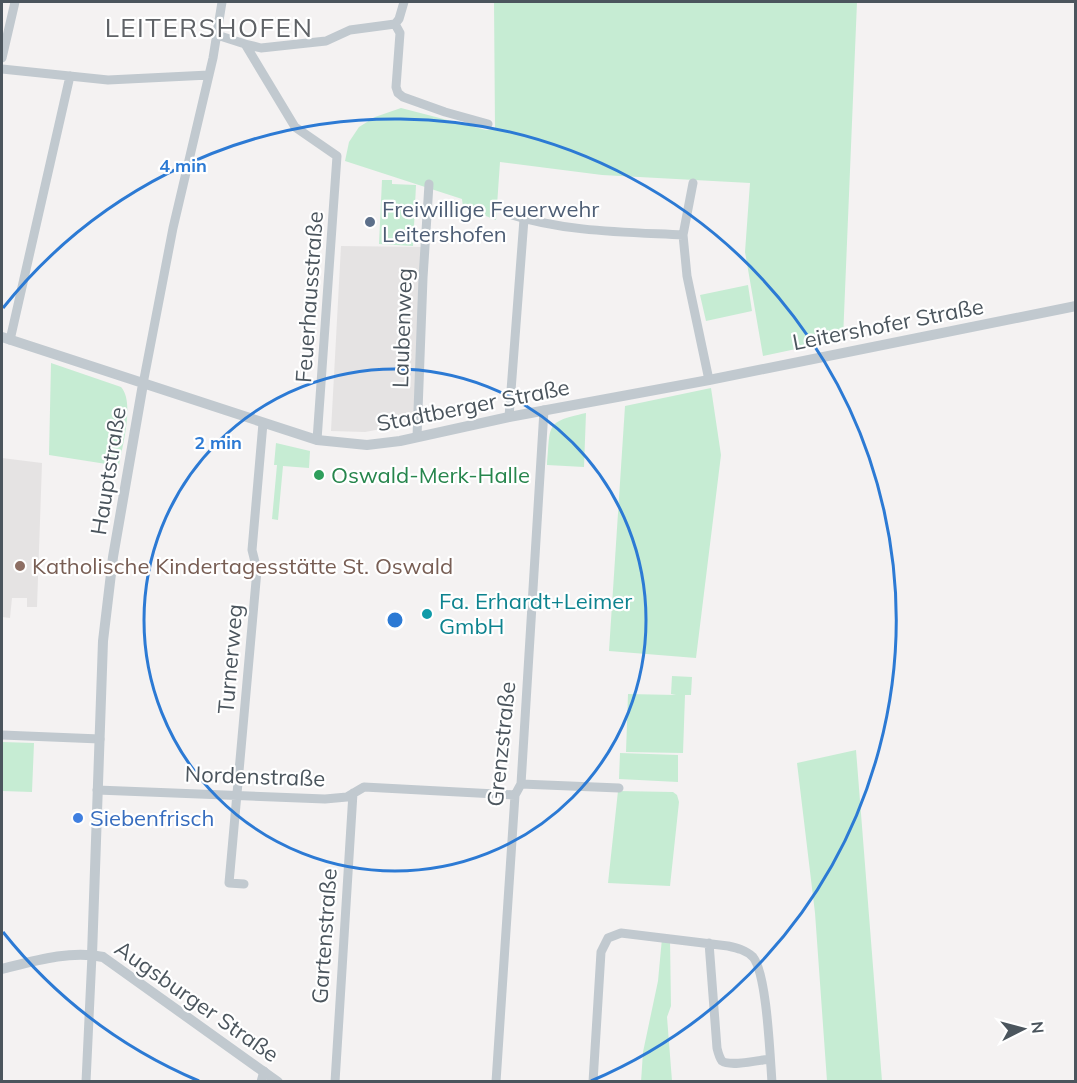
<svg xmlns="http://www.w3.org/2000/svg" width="1077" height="1083" font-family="Mulish,sans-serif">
<rect width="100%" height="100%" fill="#f4f2f2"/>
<path fill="#e5e3e3" d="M341,246L423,247L414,423L365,432L331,431Z
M2,458L42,463L37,607H27V598H12L10,618L2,617Z"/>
<path fill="#c6ecd3" d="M494,2H857L843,339L763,356L745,252L750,183L602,175L500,162L496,220L463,207L462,199L345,161L349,142L359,127L375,117L401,108L486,130L495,129Z
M382,180H392V184L416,185L413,246L379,244Z
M748,285L752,311L706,321L700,295Z
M51,363L121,387C135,402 122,447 119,466L49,455Z
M711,388L721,455L696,658L609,651L625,406Z
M586,413L584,467L547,465C551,425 544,422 586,413Z
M276,443L310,451L309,468L283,466L278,520L272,519L277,465H274Z
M672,676L692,677L691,695H685L683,753L626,752L628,694L676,695L671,694Z
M2,742L34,743L32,792L2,791Z
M856,750L882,1081H827L815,913L797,763Z
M620,753L678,755V782L619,779Z
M618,791L673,792L677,795L679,802L670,886L608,883Z
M662,938L670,939L671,1006L667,1017L672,1081L641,1082L643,1052L658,981Z"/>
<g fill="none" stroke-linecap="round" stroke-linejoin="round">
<path stroke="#c1c9cf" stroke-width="9" d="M395,24L400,33L396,87L398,93L403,97L445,112L488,124
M217,35L245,44L295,127L337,156L317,440
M245,44L261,48L326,41L350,30L395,24L399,19L404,2
M2,58L15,2
M2,69L108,80L209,75
M693,183L683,235L687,276L709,380
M509,214C565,232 625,232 683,235
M10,340L70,76
M143,384L173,228L213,58L222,2
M509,417L524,219
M417,437L423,278L429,184
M2,735L100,739
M521,784L619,788
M97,790L325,799L347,797L364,787L515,795
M244,884L229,883L257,570L252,550L263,423
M709,943L717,1048C718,1052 719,1057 722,1061C730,1067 760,1060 770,1059
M86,1082L92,955
M261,1082L264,1071
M335,1082L353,793
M496,1082L515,795L521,784L544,410
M593,1082L601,952L608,938L621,933L728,946C737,948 746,950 753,957C767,974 770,1057 772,1082"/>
<path stroke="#c1c9cf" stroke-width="10" d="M2,337L317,440L367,445L400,441L509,417L709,380L1076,306
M92,955L103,641L113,557L143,384
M2,969C34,961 70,950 103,957L278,1082"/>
</g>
<g fill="none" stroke="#2c7ad4" stroke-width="3">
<circle cx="395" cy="620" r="251"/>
<path d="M199 1081A501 501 0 0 1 3 932M3 308A501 501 0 1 1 591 1081"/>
</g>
<circle fill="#5c6f8a" stroke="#fff" stroke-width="2" cx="370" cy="222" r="6"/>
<circle fill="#2e9e5b" stroke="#fff" stroke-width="2" cx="319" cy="475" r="6"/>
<circle fill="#8d6e63" stroke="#fff" stroke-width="2" cx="20" cy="566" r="6"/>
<circle fill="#0f9aa8" stroke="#fff" stroke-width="2" cx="427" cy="614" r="6"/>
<circle fill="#3f7fe0" stroke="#fff" stroke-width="2" cx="78" cy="818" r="6"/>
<g text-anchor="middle" stroke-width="4.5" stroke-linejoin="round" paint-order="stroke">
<g font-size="22" fill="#4e5e75" stroke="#fff" text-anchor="start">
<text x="382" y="217">Freiwillige Feuerwehr<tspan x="382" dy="25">Leitershofen</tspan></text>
</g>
<g font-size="22" fill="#4b555d" stroke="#fff">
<text transform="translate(309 297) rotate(-86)" y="8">Feuerhausstraße</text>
<text transform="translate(888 324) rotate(-11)" y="8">Leitershofer Straße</text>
<text transform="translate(402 328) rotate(-88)" y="8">Laubenweg</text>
<text transform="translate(473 405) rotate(-11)" y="8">Stadtberger Straße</text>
<text transform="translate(108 471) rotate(-81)" y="8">Hauptstraße</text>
<text transform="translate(230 659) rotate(-85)" y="8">Turnerweg</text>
<text transform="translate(501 744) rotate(-84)" y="8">Grenzstraße</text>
<text transform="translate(255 776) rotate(2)" y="8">Nordenstraße</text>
<text transform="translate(324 936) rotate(-86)" y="8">Gartenstraße</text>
<text transform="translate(197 1001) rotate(35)" y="8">Augsburger Straße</text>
</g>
<g font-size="22" fill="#27864d" stroke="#fff" text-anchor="start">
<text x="331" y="483">Oswald-Merk-Halle</text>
</g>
<g font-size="22" fill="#785e54" stroke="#fff" text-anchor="start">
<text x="32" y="574">Katholische Kindertagesstätte St. Oswald</text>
</g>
<g font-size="22" fill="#0d838f" stroke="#fff" text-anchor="start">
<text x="439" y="609">Fa. Erhardt+Leimer<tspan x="439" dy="25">GmbH</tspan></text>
</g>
<g font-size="22" fill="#366cbe" stroke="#fff" text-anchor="start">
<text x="90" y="826">Siebenfrisch</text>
</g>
<g font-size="26" letter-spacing="1.5" fill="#5f6266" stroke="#fff">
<text x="209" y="37">LEITERSHOFEN</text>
</g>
</g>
<circle cx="395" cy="620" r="9" fill="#2c7ad4" stroke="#fff" stroke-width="3"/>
<g font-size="18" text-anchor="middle" font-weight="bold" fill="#2c7ad4" stroke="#fff" stroke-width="4.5" stroke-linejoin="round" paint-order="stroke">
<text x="183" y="172">4 min</text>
<text x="218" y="449">2 min</text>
</g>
<rect width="1077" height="1083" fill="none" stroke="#4b555d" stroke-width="6"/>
<g transform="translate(1023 1029) rotate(84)" stroke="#ffffff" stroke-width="4.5" paint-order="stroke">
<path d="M0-4.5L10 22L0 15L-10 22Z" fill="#4b555d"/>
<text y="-9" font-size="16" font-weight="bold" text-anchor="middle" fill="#4b555d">N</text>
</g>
</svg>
